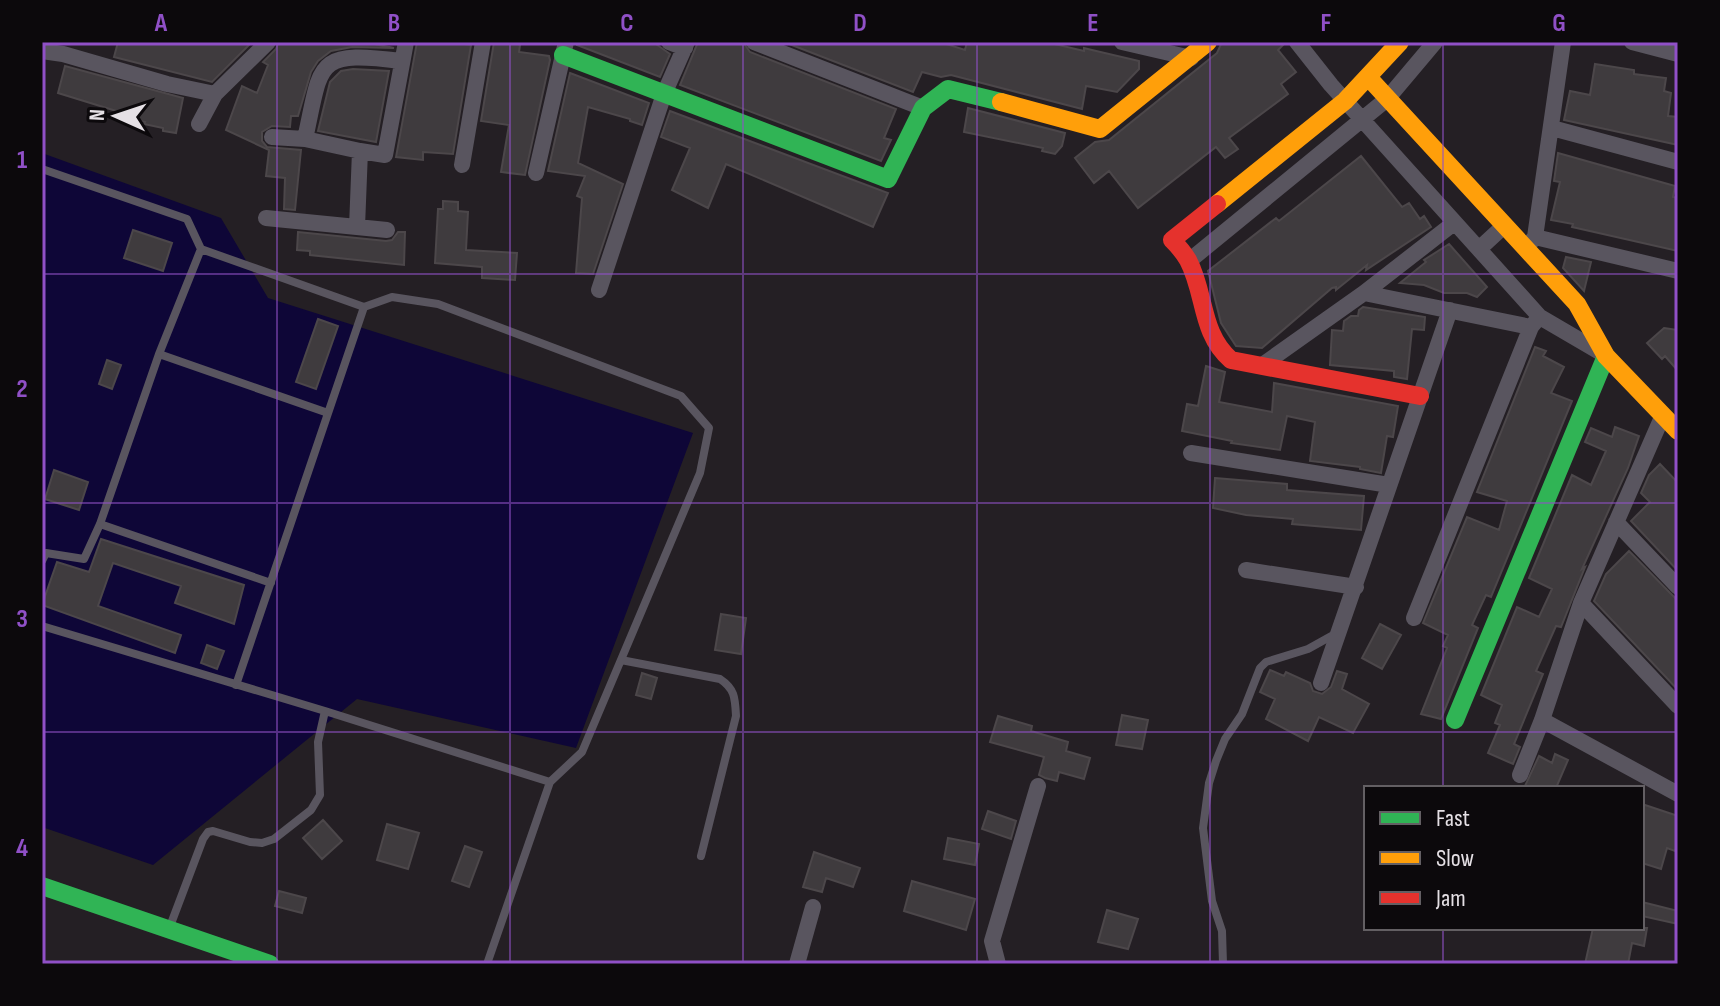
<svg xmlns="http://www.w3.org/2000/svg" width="1720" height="1006" font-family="'Sofia Sans Condensed',sans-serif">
<rect width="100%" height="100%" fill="#241f24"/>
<path fill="#0e0637" d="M42,153L221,218L268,298L693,433L576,748L357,699L153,865L42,827Z"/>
<path fill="#3f3b3e" stroke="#4c474a" stroke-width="2" d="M118,42H252L212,82L114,57Z
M279,42H364L394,48L352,47L331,51L318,61L311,72L298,116H291L290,127L272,126L262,132V141L267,147L301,150L295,210L284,209L285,178L266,176L269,150L226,130L242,86L257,93L268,65L263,62L276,49Z
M417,42H450L471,45L453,154L423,152V160L396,157Z
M494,42H513L520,45L519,52L549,56L550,60L525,175L501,172L509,125L481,121Z
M577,42H653L670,54L660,77L577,45Z
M698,42H743L750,52L896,109L884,138L891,140L881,161L680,85Z
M784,42H940L965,50L967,42H1046L1084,51V48L1092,50L1139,61V69L1117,92L1086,86L1082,109L951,75L941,77L922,72L913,92Z
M1222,42H1286L1278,50L1296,72L1281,84L1288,94L1229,138L1238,149L1225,158L1216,147L1138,208L1109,171L1094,183L1075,158L1095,142L1109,140L1217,53Z
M1595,64L1634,70V74L1666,78L1664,91L1671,93L1668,116L1678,117V145L1564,120L1570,91L1590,95Z
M65,66L183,98L176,133L163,131V128L144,124L145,122L125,118L126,114L58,93Z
M353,69L389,71L376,142L318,131L330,82L341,71Z
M570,73L649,103L642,125L630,121V119L588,107L578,163L623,184L593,274L576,273L582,198L577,196L585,176L548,171Z
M968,108L1065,133L1062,146L1055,154L1042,151L1043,148L964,132Z
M670,111L888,193L873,227L726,164L708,208L672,190L690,148L661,137Z
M1558,153L1675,186L1673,197L1678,198V251L1572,227L1573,224L1551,220L1560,182L1554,181Z
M1361,156L1402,207L1409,203L1420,219L1424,216L1431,227L1366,270L1367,265L1336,290V287L1332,288L1262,348L1236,346L1221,323L1208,271L1276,218L1279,221Z
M443,201L458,202V211L468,212L466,250L517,253L515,280L482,278V267L435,263L438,209H443Z
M133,230L172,243L163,271L124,258Z
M298,232L386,241L392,240L398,232H405L404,265L310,255V251L297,250Z
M1449,244L1487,287L1477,297L1467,293H1444L1424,285L1400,283L1426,262L1424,260Z
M1566,257L1591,262L1584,291L1563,268Z
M1363,307L1425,317L1424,330L1412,329L1407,379L1394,377V371L1330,365L1332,330L1343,331L1344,321L1351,316H1358L1359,310Z
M318,319L338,326L316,389L296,382Z
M1664,328L1678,330V371L1665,356L1662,359L1647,343Z
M1535,347L1546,351L1543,356L1564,367L1551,393L1572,401L1491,597L1486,595L1472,625L1478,628L1441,719L1421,714L1447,648L1443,646L1448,635L1423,623L1467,517L1499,530L1507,501L1477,492Z
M107,360L121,365L112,389L99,384Z
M1206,366L1225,372L1219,402L1272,412L1274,383L1398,406L1393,437L1387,436L1381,473L1360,469V467L1310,461L1315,422L1287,416L1280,450L1231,443L1232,441L1182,431L1187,404L1198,406Z
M1615,427L1639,436L1628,468L1582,569L1585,567L1561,627L1556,626L1536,671L1543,674L1514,744L1520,747L1513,764L1488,753L1500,725L1495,723L1502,705L1481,695L1517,607L1539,617L1552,589L1529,578L1572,475L1591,485L1606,451L1585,442L1591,428L1612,437Z
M1660,464L1678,483V571L1631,521L1650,502L1641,493L1649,475Z
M54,470L88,482L79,510L45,499Z
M1215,478L1287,484V490L1364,496L1361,530L1292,524L1293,519L1246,515L1213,508Z
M101,539L244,585L234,624L175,603L181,586L113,563L98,606L181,635L175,653L42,605L57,562L89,572Z
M1629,551L1678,601V690L1594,601L1606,574Z
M721,614L746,618L741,654L715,650Z
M1380,624L1401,635L1382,669L1362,658Z
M207,645L224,651L217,669L201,663Z
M1270,670L1284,676L1286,672L1310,683L1313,691L1322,694L1331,687L1337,671L1347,674L1342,689L1369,704L1353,733L1319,717L1308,741L1266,719L1275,699L1260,692Z
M642,673L657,678L651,699L636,695Z
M1122,715L1148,720L1142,749L1116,745Z
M998,716L1032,726L1031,731L1068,742L1066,751L1090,758L1084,779L1059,772L1057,781L1045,778L1039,775L1044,757L990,742Z
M1555,754L1568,760L1556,788H1524L1539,756L1552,763Z
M1642,804L1678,816V842L1675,851L1667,848L1661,869L1642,863Z
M988,811L1016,821L1011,839L982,829Z
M323,820L342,841L322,859L303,838Z
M387,824L419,833L408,869L377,860Z
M948,838L979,844L975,865L944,859Z
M465,846L482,852L469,887L452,881Z
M814,852L860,868L853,887L826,878L822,892L803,887Z
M912,881L975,899L966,930L904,911Z
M279,891L306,898L302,913L275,906Z
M1642,902L1678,911V924L1642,916Z
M1107,910L1138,919L1128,949L1098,942Z
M1593,928H1647L1644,946L1632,943L1628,964H1585Z"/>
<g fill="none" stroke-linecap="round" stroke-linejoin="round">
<path stroke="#59555f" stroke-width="8" d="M42,169L187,219L201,249L364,307L392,297L438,304L681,396L709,428L700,473L582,752L550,782L325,711L318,742L320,795L311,810L274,839L262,843L250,842L213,831L208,832L203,839L169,929
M159,354L328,413
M100,524L271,583
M42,561L46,553L84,559L100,524L159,354L201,249
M42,626L325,711
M621,660L720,679C735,689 735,698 736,716L701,856
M236,685L364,307
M487,964L550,782
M1223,964L1222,931L1212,901L1203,828L1209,783L1216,761L1225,739L1242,714L1260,668L1266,662L1308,649L1335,634"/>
<path stroke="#59555f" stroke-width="16" d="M669,42L685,48
M754,42L923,108
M1122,42L1191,58
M1297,42L1331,85L1540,317L1605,355
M1632,42L1678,54
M42,51L63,54L167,84L215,94
M199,124L215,94L268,42
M1552,128L1678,162
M272,137L305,139L360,151L357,227
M305,139C322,62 314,50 401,61
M360,151L385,155L406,42
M462,165L483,42
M536,173L566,42
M266,218L387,230
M1535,237L1678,271
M1526,248L1535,237L1563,42
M1479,249L1505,225
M1189,261L1387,99L1435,42
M599,290L664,94L687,42
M1364,293L1531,327L1536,321
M1261,366L1364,293L1454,223
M1191,453L1389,485
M1616,522L1678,587
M1246,570L1356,587
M1581,603L1678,706
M1414,618L1531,327
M1321,683L1450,310
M1542,720L1678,794
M1520,775L1542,720L1581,603L1663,415
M797,964L813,907
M998,964L992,941L1038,786"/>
<path stroke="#30b455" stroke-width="18" d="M563,55L888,179L923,108L948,89L1001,102
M1455,720L1606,356
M42,886L270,964"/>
<path stroke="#ff9f0a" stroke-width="18" d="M1368,77L1577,304L1606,356L1678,431
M1001,102L1100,129L1208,42
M1217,204L1345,101L1400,42"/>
<path stroke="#e5322d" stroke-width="18" d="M1217,204L1172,240C1178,246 1184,253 1188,260C1206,294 1200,333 1231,360L1420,396"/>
</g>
<path fill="none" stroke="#9050c7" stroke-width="2" stroke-opacity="0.55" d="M277,42V964M510,42V964M743,42V964M977,42V964M1210,42V964M1443,42V788M42,274H1678M42,503H1678M42,732H1678M1443,928V964"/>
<rect width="1720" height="1006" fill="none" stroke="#0c090c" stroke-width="88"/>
<rect x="1364" y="786" width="280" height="144" fill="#0c090c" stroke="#635f63" stroke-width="2"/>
<rect x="1380" y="812" width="40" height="12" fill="#30b455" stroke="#635f63" stroke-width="2"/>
<text x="1436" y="826" font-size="24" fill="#e5e0e5">Fast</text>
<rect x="1380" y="852" width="40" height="12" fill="#ff9f0a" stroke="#635f63" stroke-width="2"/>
<text x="1436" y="866" font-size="24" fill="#e5e0e5">Slow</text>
<rect x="1380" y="892" width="40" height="12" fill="#e5322d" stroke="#635f63" stroke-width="2"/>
<text x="1436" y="906" font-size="24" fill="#e5e0e5">Jam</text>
<g transform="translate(116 116) rotate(273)" stroke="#0c090c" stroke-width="6" paint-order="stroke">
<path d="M0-6L14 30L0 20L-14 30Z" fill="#e5e0e5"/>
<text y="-12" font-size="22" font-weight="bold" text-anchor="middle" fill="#e5e0e5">N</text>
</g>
<rect x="44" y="44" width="1632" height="918" fill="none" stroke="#9050c7" stroke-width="3"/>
<g font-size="26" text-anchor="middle" font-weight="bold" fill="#9050c7">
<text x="161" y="31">A</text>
<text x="394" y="31">B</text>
<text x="627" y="31">C</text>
<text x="860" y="31">D</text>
<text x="1093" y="31">E</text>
<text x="1326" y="31">F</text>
<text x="1559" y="31">G</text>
<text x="22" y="168">1</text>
<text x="22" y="397">2</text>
<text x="22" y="627">3</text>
<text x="22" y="856">4</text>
</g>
</svg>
